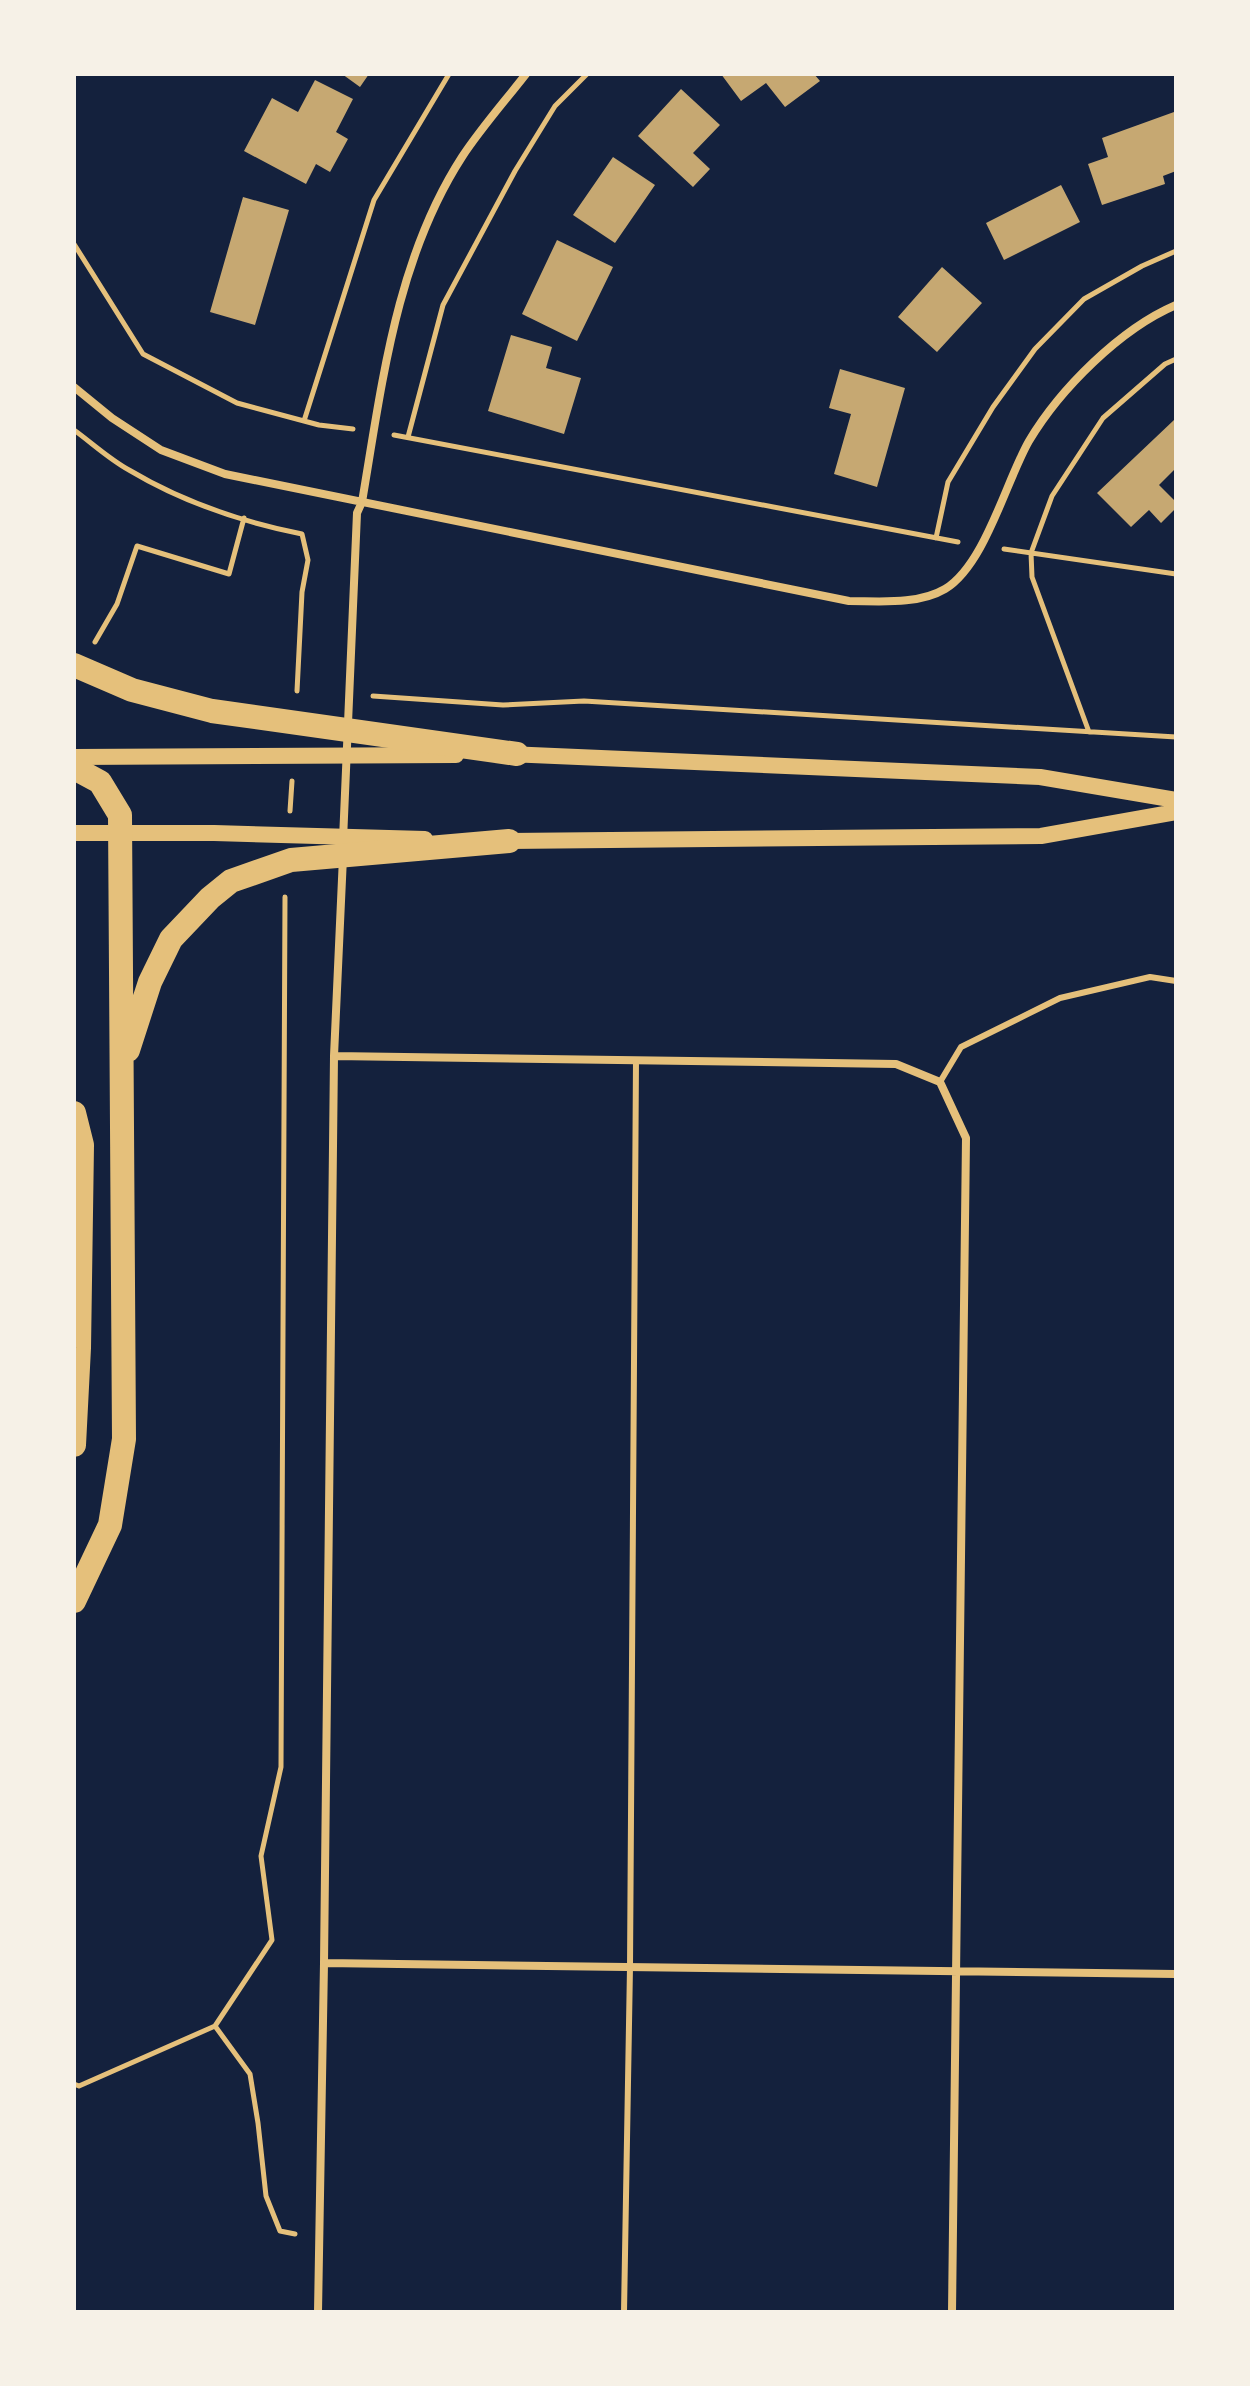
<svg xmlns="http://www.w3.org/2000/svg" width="1250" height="2386" font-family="'PT Serif',serif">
<rect width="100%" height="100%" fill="#14213d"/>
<path fill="#c6a872" d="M342,74H369L360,87Z
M721,74H814L820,81L785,107L766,83L741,101Z
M315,80L353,99L336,132L348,139L330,172L316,164L306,184L244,151L272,98L298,112Z
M681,89L720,125L693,153L710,169L693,187L638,136Z
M1174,112L1176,171L1163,176L1165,184L1102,205L1088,164L1108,157L1102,138Z
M613,157L655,185L615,243L573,215Z
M1061,185L1080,222L1004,260L986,223Z
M243,197L289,210L255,325L210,312Z
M557,240L613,267L577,341L522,314Z
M942,267L982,303L937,352L898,317Z
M511,335L552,347L546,368L581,378L564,434L488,411Z
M840,369L905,388L877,487L834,474L851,414L829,408Z
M1174,420L1176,422V468L1159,485L1176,502V508L1161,523L1149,510L1131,527L1097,493Z"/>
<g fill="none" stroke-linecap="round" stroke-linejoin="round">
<path stroke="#e5c07b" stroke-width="5" d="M74,244L143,354L237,403L319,425L353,429
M304,421L374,200L449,74
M74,430C92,443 109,459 129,470C181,501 242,522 302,534L308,560L302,592L297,691
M394,435L958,542
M408,437L443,305L515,171L555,106L587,74
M936,538L948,482L993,407L1035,349L1084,299L1142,266L1176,251
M1004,549L1176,574
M95,642L117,604L137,546L229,574L244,518
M373,696L503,705L584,701L1176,737
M1089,732L1032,577L1031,553L1052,496L1103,418L1165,364L1176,359
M290,811L292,781
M215,2026L250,2074L258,2123L266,2196L280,2231L295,2234
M74,2084L79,2086L215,2026L272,1940L261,1856L281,1767L285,897"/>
<path stroke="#e5c07b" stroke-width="6" d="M940,1082L961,1047L1060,998L1150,977L1176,981
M624,2312L630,1967L636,1060"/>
<path stroke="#e5c07b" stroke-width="8" d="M74,387L112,418L161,450L225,474L849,601C879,601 918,605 945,589C985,565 1006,481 1029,441C1060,389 1120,329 1176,305
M343,840L357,513L362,502C382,384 396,259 462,157C481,128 505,101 526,74
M334,1056L896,1064L940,1082L966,1138L952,2312
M324,1963L1176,1974
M318,2312L324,1963L334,1056L343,857"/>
<path stroke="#e5c07b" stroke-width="16" d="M508,754L1040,777L1176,800
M74,757L456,755
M74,833H214L425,839
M500,841L1041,836L1176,812"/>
<path stroke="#e5c07b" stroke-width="24" d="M74,665L132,690L212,711L517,754
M74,768L100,782L120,815L124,1439L110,1525L74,1601
M128,1050L150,982L171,939L210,898L231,881L291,860L509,841
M74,1113L82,1145L79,1348L74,1445"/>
</g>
<rect width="1250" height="2386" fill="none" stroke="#f6f1e7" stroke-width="152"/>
</svg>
